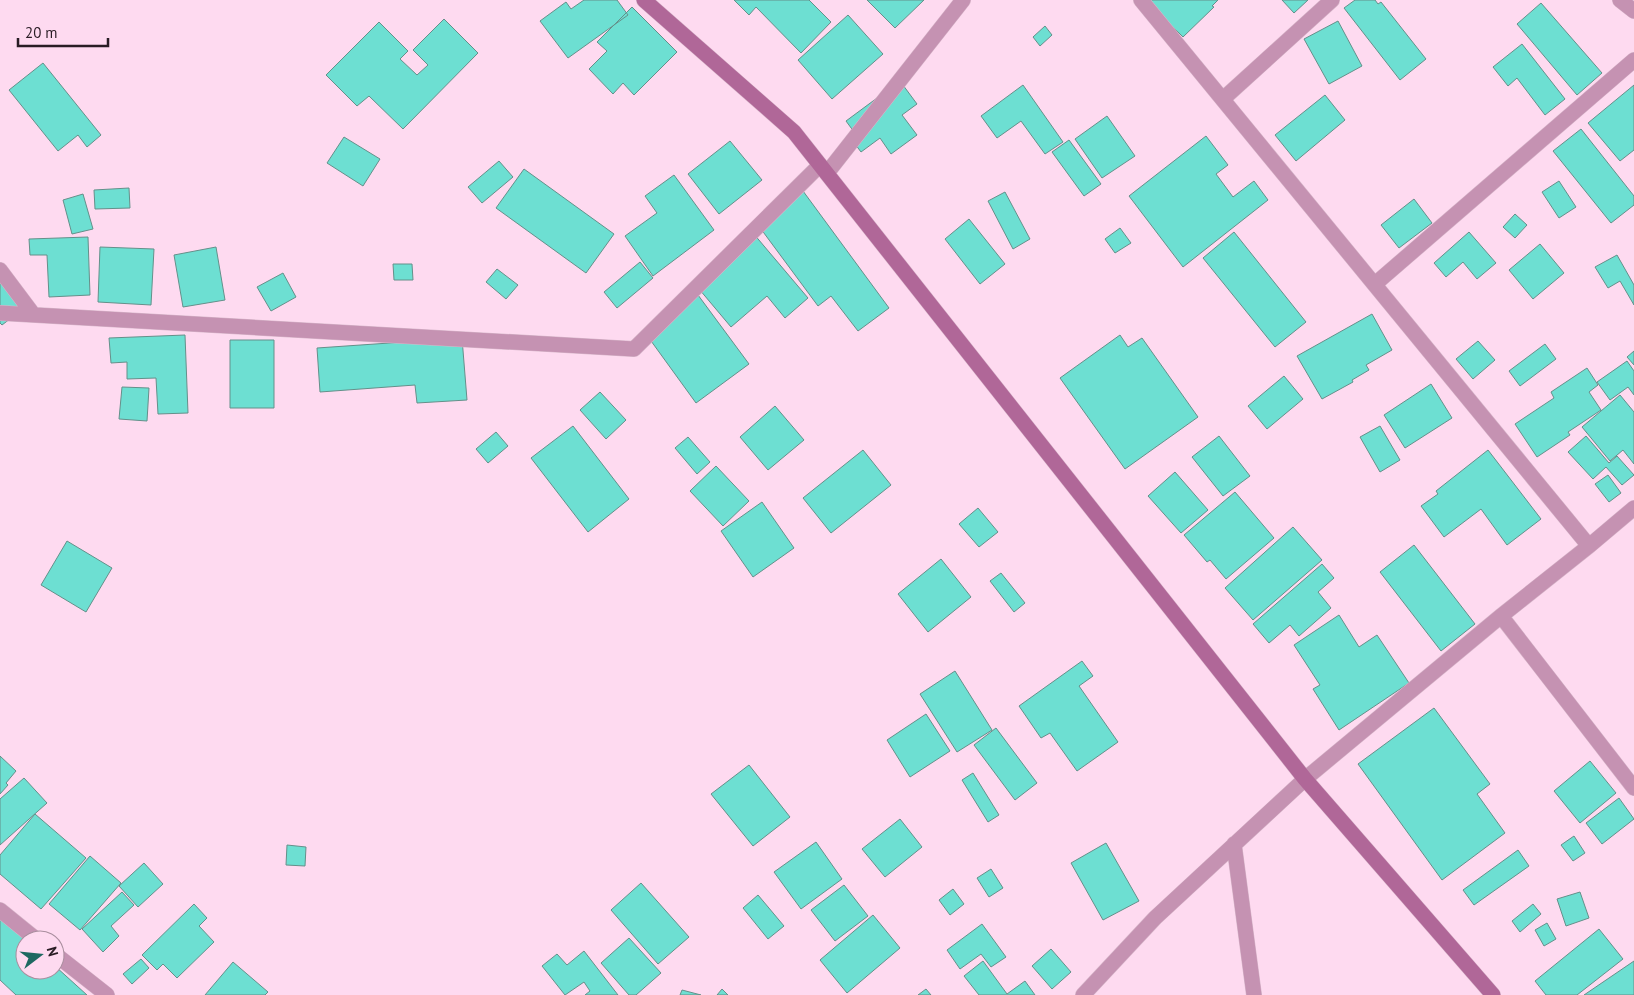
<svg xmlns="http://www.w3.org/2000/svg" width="1634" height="995" font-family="'PT Sans',sans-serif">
<rect width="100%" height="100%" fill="#fedaf0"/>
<path fill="#6ddfd2" stroke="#64908a" d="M584,0H617L628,15L568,58L540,21L566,2L571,9Z
M734,0H809L831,22L801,53L756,7L749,15Z
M867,0H924L895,28Z
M1150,0H1218L1212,6L1214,7L1183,37L1148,2Z
M1282,0H1308L1294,13Z
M1355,0H1375L1378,4L1381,2L1426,59L1400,80L1344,8Z
M1541,3L1602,73L1577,95L1517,24Z
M632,7L677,52L634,95L623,83L613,94L589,69L607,51L597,42Z
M848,15L883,54L832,99L798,60Z
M444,19L478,53L403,129L369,96L357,106L326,75L379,22L408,51L400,59L417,75L428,65L413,50Z
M1338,21L1362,66L1329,84L1304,39Z
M1045,26L1052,35L1040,46L1033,37Z
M1522,44L1565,99L1545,115L1517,78L1508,86L1493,67Z
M43,63L101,135L87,147L78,135L58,151L9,90Z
M900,81L917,104L902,115L917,135L891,154L880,138L861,152L852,140L857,136L846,121Z
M1023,85L1063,142L1045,154L1021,121L997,138L981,116Z
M1634,85V150L1620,161L1588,123Z
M1325,95L1345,120L1296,161L1275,135Z
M1107,116L1135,156L1102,178L1075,139Z
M1581,129L1634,196V205L1611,223L1553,151Z
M1206,136L1228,165L1216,174L1233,197L1254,181L1268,200L1183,267L1129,196Z
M344,137L380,159L363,186L327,163Z
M1069,140L1101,184L1084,196L1052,152Z
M730,141L762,180L719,214L688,174Z
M499,161L513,177L482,203L468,187Z
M524,169L614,234L586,273L496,208Z
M674,175L714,230L653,276L625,236L657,213L645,196Z
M1559,181L1576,207L1559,218L1542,192Z
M129,188L130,208L95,209L94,190Z
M803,191L889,308L858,331L831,296L818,306L758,225Z
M1005,192L1030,239L1013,249L988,201Z
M83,194L93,229L72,234L63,200Z
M1414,199L1432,223L1399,248L1381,225Z
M1515,214L1527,225L1515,238L1503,227Z
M969,219L1005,264L980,284L945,239Z
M1120,228L1131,243L1115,253L1105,239Z
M1234,232L1306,322L1275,347L1203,258Z
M1469,232L1496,263L1477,279L1463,262L1446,277L1434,263Z
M753,233L808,298L785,318L767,296L731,327L694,283Z
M88,237L90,295L49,297L47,255H30L29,239Z
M1540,244L1564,273L1533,299L1509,270Z
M100,247L154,249L151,305L98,302Z
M216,247L225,300L183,307L174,255Z
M1617,255L1634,285V305L1620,281L1608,288L1595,267Z
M640,262L653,278L617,308L604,292Z
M393,264H412L413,280H394Z
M497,269L518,285L506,299L486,282Z
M283,273L296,297L271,311L257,287Z
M0,281L23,309L2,325L0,323Z
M698,295L749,364L696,403L646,334Z
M1372,314L1392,350L1366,365L1369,370L1352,380L1353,382L1322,399L1297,356Z
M185,335L188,413L158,414L156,378L127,379V362L111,363L109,338Z
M1120,335L1128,347L1142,338L1198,417L1125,469L1060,378Z
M462,338L467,400L417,403L415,385L320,392L317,348Z
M230,340H274V408H230Z
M1478,341L1495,360L1473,379L1456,359Z
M1545,344L1556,359L1520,386L1509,371Z
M1634,351V365L1627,357Z
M1627,361L1634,371V395L1628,387L1610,400L1597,382Z
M1587,368L1598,385L1589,392L1601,410L1568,432L1570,435L1537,457L1515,424L1554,398L1551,392Z
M1284,376L1303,399L1267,429L1248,406Z
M1431,384L1452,418L1405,448L1384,415Z
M122,387L149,388L147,421L119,419Z
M600,392L626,420L606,439L580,410Z
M1620,395L1634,412V464L1623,450L1610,461L1582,427Z
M775,406L804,440L768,470L740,437Z
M573,426L629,499L588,532L531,458Z
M1380,426L1400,460L1380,472L1360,437Z
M496,432L508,446L488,463L476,449Z
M1219,436L1250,476L1223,496L1192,457Z
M1586,436L1609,463L1617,456L1634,475L1622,485L1606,467L1593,479L1568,452Z
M688,437L710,462L697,474L675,448Z
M863,450L891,485L831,533L803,498Z
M1488,450L1541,519L1507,545L1481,509L1444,537L1421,506L1438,494L1436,491Z
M716,466L749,501L723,526L690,491Z
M1175,472L1208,510L1181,533L1148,496Z
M1608,475L1621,493L1609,502L1595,484Z
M1235,492L1274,538L1226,579L1210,560L1207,562L1184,535Z
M762,502L794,548L753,577L721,531Z
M978,508L998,532L979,547L959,524Z
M1293,527L1322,560L1253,620L1225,588Z
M67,541L112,568L86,612L41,585Z
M1414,545L1475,624L1441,651L1380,572Z
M941,559L971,597L928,632L898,594Z
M1322,564L1334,578L1318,592L1331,608L1299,636L1290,625L1269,643L1253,624Z
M1001,573L1025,603L1014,612L990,581Z
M1339,615L1359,647L1377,635L1409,683L1339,730L1313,689L1320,685L1294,645Z
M1082,661L1093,676L1079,686L1118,742L1077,771L1050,733L1041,738L1019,706Z
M955,671L992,730L957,752L920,694Z
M1434,708L1490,784L1477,794L1505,833L1442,880L1358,764Z
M926,714L950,751L910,777L887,740Z
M996,728L1037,783L1015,800L974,745Z
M0,756L16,771L6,783L8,785L0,794Z
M1590,761L1616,793L1580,823L1554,791Z
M749,765L790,817L753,846L711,794Z
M973,773L999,815L988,822L962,780Z
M24,778L47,803L0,845V799Z
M1619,798L1634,819L1602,844L1586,823Z
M35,814L86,858L41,909L0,874V855Z
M900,819L922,847L885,877L862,849Z
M1574,836L1585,853L1573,861L1561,845Z
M816,842L842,879L801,909L774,872Z
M1106,843L1139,901L1103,920L1071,863Z
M287,845L306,847L305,866L286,865Z
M1518,850L1529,866L1474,905L1463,890Z
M90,856L121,883L80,930L49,904Z
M144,863L163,884L138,907L119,886Z
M991,869L1003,888L989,897L977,878Z
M641,883L689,937L658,964L611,910Z
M844,885L868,916L835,941L811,910Z
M953,889L964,904L950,915L939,900Z
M122,892L134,905L111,926L119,936L103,952L82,929Z
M1580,892L1589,918L1566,926L1557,899Z
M758,895L784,926L768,939L743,908Z
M194,904L207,918L199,926L214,942L177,978L163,964L157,970L142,955Z
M1533,904L1541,914L1520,932L1512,921Z
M873,915L900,948L847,993L820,960Z
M0,918L25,940V970H55V966L87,995H16L0,980Z
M1547,923L1556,939L1544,946L1535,930Z
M982,924L1006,957L991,967L981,954L960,969L947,950Z
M1599,929L1623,959L1577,995H1546L1535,981Z
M629,938L661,973L636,995H629L601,963Z
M1051,949L1071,972L1052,989L1032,966Z
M584,951L618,995H585L590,991L584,982L565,995L542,966L557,954L567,965Z
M141,959L149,968L132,984L123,974Z
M983,961L1007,994L1025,981L1035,995H979L964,976Z
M1634,961V995H1584Z
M233,962L268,992L265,995H205Z
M722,989L728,995H717Z
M926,989L931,995H918Z
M682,990L701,995H680Z"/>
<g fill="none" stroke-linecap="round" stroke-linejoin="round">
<g stroke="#d8b8cb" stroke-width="16">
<path id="street" d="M1141,0L1589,546
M1620,0L1634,11
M1223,99L1332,0
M827,173L963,0
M0,270L33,314
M1375,284L1634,60
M0,313L634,349L820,165
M1501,616L1634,788
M1234,844L1254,995
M0,910L37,940
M55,954L107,995
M1083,995L1155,918L1305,779L1501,616L1589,546L1634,508"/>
</g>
<g stroke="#d8b8cb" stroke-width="16">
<path id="secondary" d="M644,0L794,132L1305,779L1493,995"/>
</g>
<use href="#street" stroke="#c592b2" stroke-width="15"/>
<use href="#secondary" stroke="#b06798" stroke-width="15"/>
</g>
<g transform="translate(40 955) rotate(74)"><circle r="24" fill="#fedaf0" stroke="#a98e9e"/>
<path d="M0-4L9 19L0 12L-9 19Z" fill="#1e6861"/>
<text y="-8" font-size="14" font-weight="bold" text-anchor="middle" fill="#291c24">N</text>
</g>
<path d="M18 38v8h90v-8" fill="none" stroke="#291c24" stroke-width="2.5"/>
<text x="25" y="38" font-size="15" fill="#291c24" stroke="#fedaf0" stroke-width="4" paint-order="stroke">20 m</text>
</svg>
